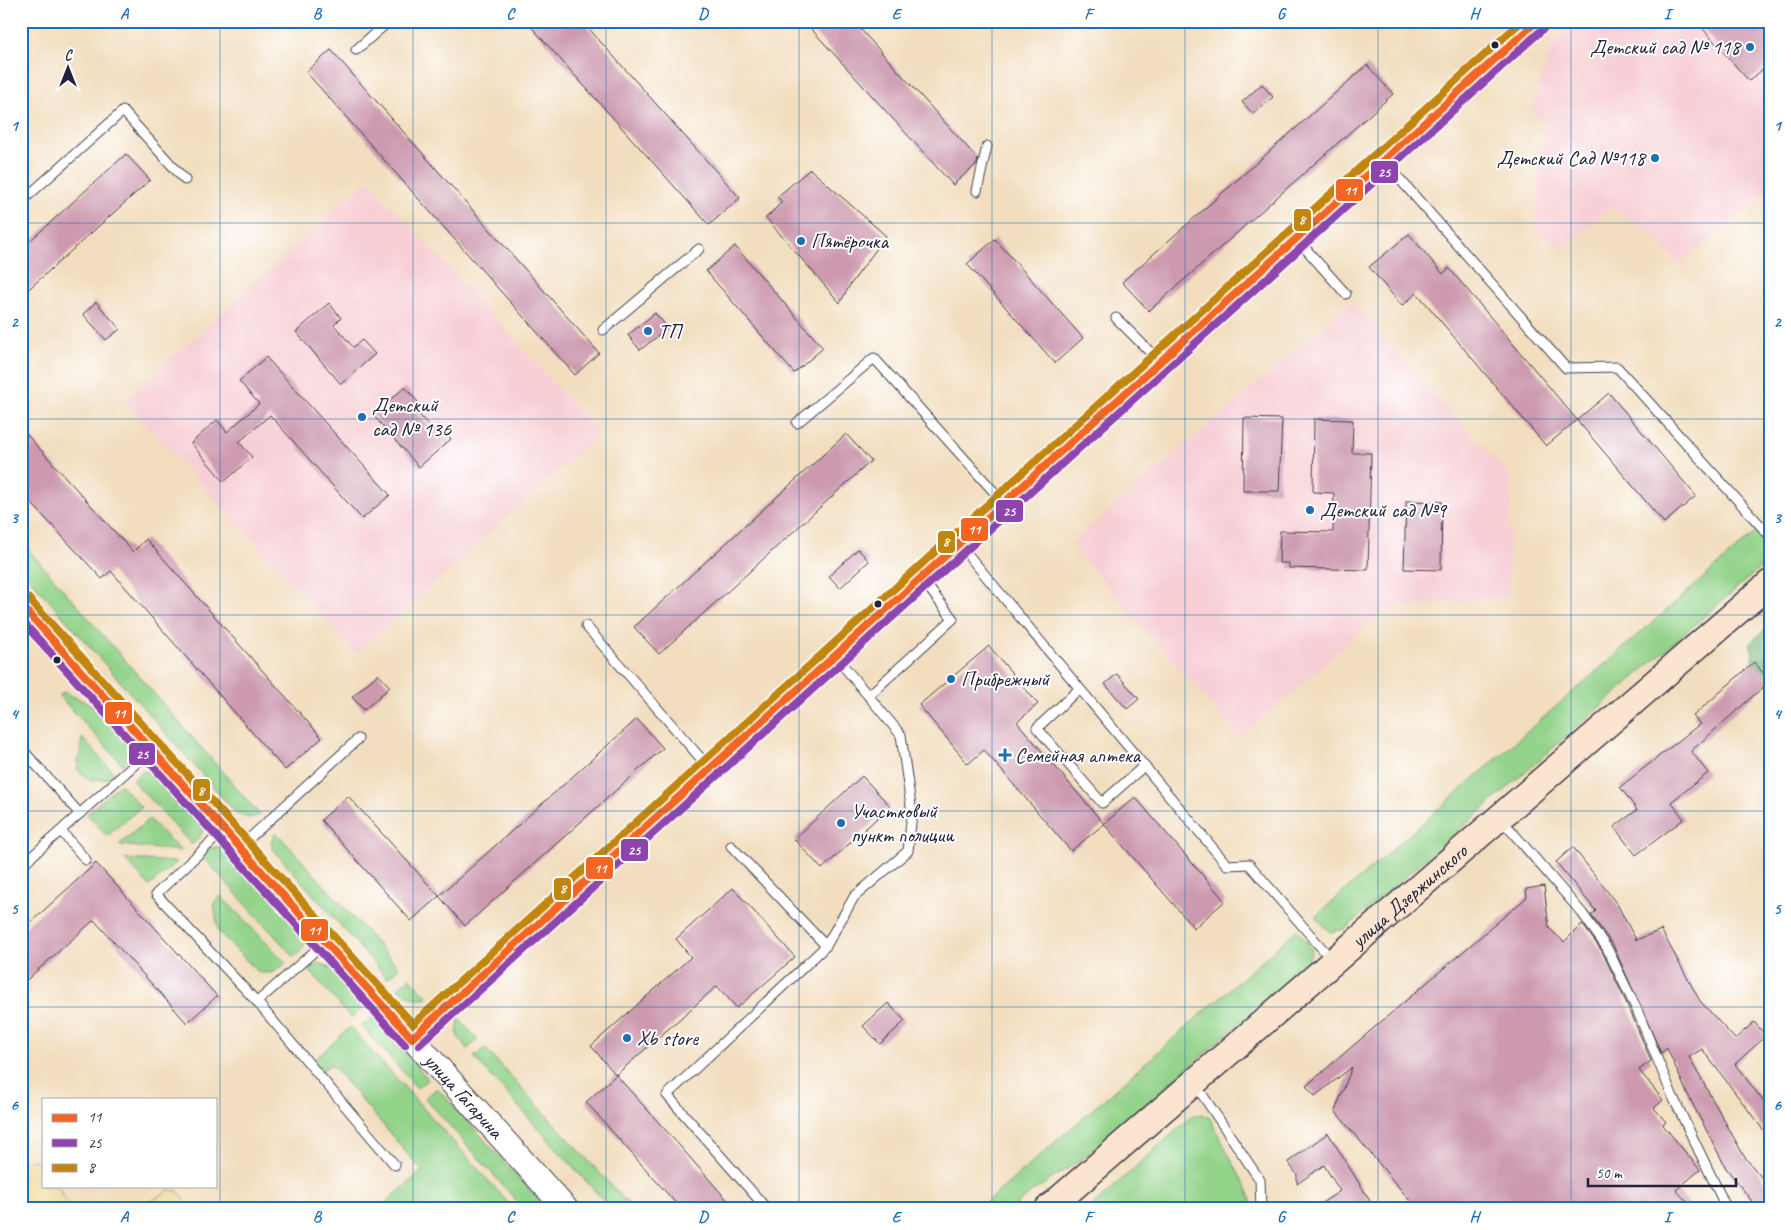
<svg xmlns="http://www.w3.org/2000/svg" width="1791" height="1230" font-family="Caveat,sans-serif">
<rect width="100%" height="100%" fill="#fff"/>
<filter id="ink" filterUnits="userSpaceOnUse"><feTurbulence type="fractalNoise" baseFrequency=".02" numOctaves="2"/><feDisplacementMap in="SourceGraphic" scale="10" xChannelSelector="R" yChannelSelector="G"/><feConvolveMatrix kernelMatrix="1 2 1 2 8 2 1 2 1" color-interpolation-filters="sRGB"/></filter>
<filter id="wash" filterUnits="userSpaceOnUse"><feTurbulence type="fractalNoise" baseFrequency=".0096" numOctaves="4" result="noise"/><feDisplacementMap in="SourceGraphic" scale="20" xChannelSelector="R" yChannelSelector="G"/><feGaussianBlur stdDeviation="1.12" result="paint"/><feColorMatrix in="noise" values="0 0 0 0 0 0 0 0 0 0 0 0 0 0 0 0 0 1.4 0 .05"/><feComposite in="paint" operator="in"/></filter>
<g filter="url(#wash)">
<rect width="100%" height="100%" fill="#f2debf"/>
<path fill="#f7cfd5" d="M1579,21H1770V191L1679,264L1645,230L1611,208L1563,249L1536,230L1543,125L1532,108L1551,46Z
M368,180L599,433L356,654L125,401Z
M1351,302L1511,477L1508,597L1388,608L1240,738L1071,544Z"/>
<path fill="#93d38a" stroke="#5a7a62" d="M1756,532L1769,546V560L1345,929L1330,932L1315,917Z
M27,548L260,815L248,818L237,814L21,569V553Z
M64,692L100,709L128,739L132,747L131,754L123,765L59,696Z
M82,738L115,774L106,779L89,780L77,769Z
M153,770C166,776 207,813 203,829C202,836 197,840 192,845L132,780L142,772Z
M120,784L141,807L107,836L87,814Z
M149,819L181,851L119,845Z
M276,832L399,968L387,978L273,849L271,842Z
M220,847L230,853L304,932C306,945 304,949 294,957L201,855L209,848Z
M125,859L177,862L149,886Z
M221,896L286,963C276,972 271,975 258,972L218,931L214,902Z
M1297,930L1312,949L1307,965L1086,1156L1032,1192L1012,1209H979Z
M318,963L334,969L366,1004L351,1018L308,969Z
M410,978L428,997C415,1000 408,997 398,988Z
M372,1016L428,1079L417,1088L362,1026Z
M459,1019L478,1040L467,1049L457,1035Z
M350,1027L514,1209H378L422,1171L331,1064L318,1074L309,1065Z
M485,1048L633,1209H611L474,1057Z
M437,1088L547,1209H524L425,1098Z
M1202,1114L1209,1117L1251,1197L1250,1209H1089L1192,1116Z"/>
<path fill="#76b576" stroke="#4c6c58" d="M1770,625V679L1754,662L1750,643Z"/>
<path fill="#eeda9e" stroke="#887e6c" d="M36,1160L44,1167V1186H58L66,1202L76,1209H21V1161Z
M169,1190L178,1191L192,1209H138Z"/>
<g id="blocks">
<path fill="#cc99af" d="M526,21H582L740,198L709,225Z
M804,21H853L978,159L977,164L953,185Z
M1696,21H1747L1753,28L1761,21H1770V63L1749,81Z
M331,50L599,353L575,375L306,72Z
M1367,65L1393,94L1149,311L1122,282Z
M1262,84L1273,97L1253,114L1242,102Z
M126,154L150,180L21,296V249Z
M810,169L886,236L850,285L840,303L766,218L782,202L777,197Z
M1409,234L1443,274L1449,268L1577,420L1546,446L1417,293L1402,306L1369,267Z
M995,239L1083,338L1055,363L967,264Z
M735,246L823,348L794,373L706,271Z
M96,302L120,329L106,340L83,314Z
M329,303L341,318L334,325L353,347L362,340L375,354L341,384L296,332Z
M655,313L668,328L640,350L628,335Z
M266,357L390,495L362,519L270,415L239,442L252,457L224,482L191,443L217,420L227,432L259,404L239,381Z
M405,387L418,402L412,407L433,430L439,425L451,439L419,467L373,415Z
M1609,393L1696,496L1664,523L1577,420Z
M1244,418L1282,419L1279,491H1243Z
M1314,419L1353,420L1352,453H1371L1368,570L1289,568V563H1279L1280,531L1333,532L1334,493L1313,492Z
M21,428L133,552L146,539L322,738L285,770L111,571L102,579L21,492Z
M846,434L871,461L659,654L634,627Z
M1406,501L1442,502L1441,570L1404,569Z
M858,549L869,561L840,588L829,576Z
M989,646L1038,704L1017,722L1104,824L1071,851L984,750L968,764L919,705Z
M1754,662L1770,681L1691,751L1708,773L1671,802L1684,819L1636,855L1614,827L1637,810L1620,787L1700,724L1693,716Z
M378,674L390,687L364,710L352,697Z
M1117,674L1139,699L1127,709L1105,684Z
M637,719L663,748L465,926L439,896Z
M862,776L890,806L822,869L794,839Z
M348,796L439,896L411,921L321,820Z
M1135,797L1225,901L1194,928L1104,824Z
M1573,847L1617,904L1636,940L1661,930L1700,1001L1735,1039L1754,1022L1766,1036L1735,1064L1770,1110V1139L1702,1049L1689,1057L1744,1156L1770,1188V1209H1758L1726,1168L1687,1093L1667,1048L1661,1053L1613,945L1591,915L1596,911L1556,862Z
M96,863L217,996L187,1023L94,920L21,985V931Z
M1544,886L1549,928L1564,942L1582,924L1602,951L1631,1013L1651,1061L1639,1070L1663,1100L1654,1108L1666,1122L1663,1125L1700,1170L1676,1190L1694,1209H1417L1335,1111L1352,1067L1315,1096L1306,1086L1527,897L1526,889Z
M733,888L795,957L737,1008L717,986L616,1075L591,1046L691,957L676,939Z
M888,1003L905,1021L880,1044L863,1026Z
M616,1075L678,1144L735,1209H681L586,1102Z
M1328,1133L1375,1209H1313L1340,1191L1324,1165L1297,1184V1175L1288,1162Z"/>
</g>
</g>
<g filter="url(#ink)">
<use href="#blocks" fill-opacity="0" stroke="#413e4f" stroke-width="1"/>
<g fill="none" stroke-linecap="round" stroke-linejoin="round">
<g stroke="#413e4f" stroke-width="11">
<path id="service" d="M356,50L389,21
M1383,160L1566,368L1617,367L1770,536
M977,191L987,146
M21,202L123,111L185,180
M1296,238L1346,294
M1116,318L1160,362
M603,330L699,249
M797,423L874,358L1004,503
M959,544L1227,865L1249,864L1332,960
M586,626L710,769
M1079,689L1037,728L1102,803L1144,766
M868,696L953,619L921,578
M21,748L80,814
M1501,819L1582,913L1607,948L1637,1010L1673,1097L1727,1209
M224,830L156,894L257,1002L325,942
M61,831L86,860
M731,846L826,946L667,1095L767,1209
M240,847L358,739
M21,866L151,750
M826,946L854,897L908,851L912,813L901,735L835,656
M257,1002L395,1165
M1195,1084L1260,1180L1261,1209"/>
</g>
<g stroke="#413e4f" stroke-width="21">
<path id="minor" d="M412,1038L1537,21"/>
</g>
<g stroke="#413e4f" stroke-width="26">
<g id="tertiary">
<path id="s1" d="M21,605L566,1209"/>
</g>
</g>
<g stroke="#413e4f" stroke-width="29">
<g id="secondary">
<path id="s2" d="M1048,1209L1770,583"/>
</g>
</g>
<use href="#service" stroke="#fff" stroke-width="9"/>
<use href="#minor" stroke="#fff" stroke-width="19"/>
<use href="#tertiary" stroke="#fff" stroke-width="24"/>
<use href="#secondary" stroke="#fce5d0" stroke-width="26"/>
<g stroke="#fff" stroke-width="11">
<path id="bus-1" d="M21,605L412,1038
M412,1038L1537,21"/>
</g>
<g stroke="#fff" stroke-width="11">
<path id="bus-2" d="M21,620L405,1045
M419,1045L1544,28"/>
</g>
<g stroke="#fff" stroke-width="11">
<path id="bus-3" d="M28,598L413,1024L1522,21"/>
</g>
<use href="#bus-1" stroke="#f26522" stroke-width="8"/>
<use href="#bus-2" stroke="#8e44ad" stroke-width="8"/>
<use href="#bus-3" stroke="#c2850f" stroke-width="8"/>
</g>
</g>
<path fill="none" stroke="#1f6fb2" stroke-width="1" stroke-opacity="0.55" d="M220,21V1209M413,21V1209M606,21V1209M799,21V1209M992,21V1209M1185,21V1209M1378,21V1209M1571,21V1209M21,223H1770M21,419H1770M21,615H1770M21,811H1770M21,1007H1770"/>
<g fill="#22223b" stroke="#fff" stroke-width="2">
<circle cx="1495" cy="45" r="4.5"/>
<circle cx="878" cy="604" r="4.5"/>
<circle cx="57" cy="660" r="4.5"/>
</g>
<g fill="#1f6fb2" stroke="#fff" stroke-width="2">
<circle cx="1750" cy="47" r="5"/>
<circle cx="1655" cy="158" r="5"/>
<circle cx="801" cy="241" r="5"/>
<circle cx="648" cy="331" r="5"/>
<circle cx="362" cy="417" r="5"/>
<circle cx="1310" cy="510" r="5"/>
<circle cx="951" cy="679" r="5"/>
<path d="M1002.5 747.5h5v5h5v5h-5v5h-5v-5h-5v-5h5z"/>
<circle cx="841" cy="823" r="5"/>
<circle cx="627" cy="1038" r="5"/>
</g>
<g text-anchor="middle" stroke-width="4" stroke-linejoin="round" paint-order="stroke">
<g font-size="21" fill="#22223b" stroke="#fff" text-anchor="start">
<text x="1740" y="54" text-anchor="end">Детский сад № 118</text>
<text x="1645" y="165" text-anchor="end">Детский Сад №118</text>
<text x="811" y="248">Пятёрочка</text>
<text x="658" y="338">ТП</text>
<text x="372" y="412">Детский<tspan x="372" dy="24">сад № 136</tspan></text>
<text x="1320" y="517">Детский сад №9</text>
<text x="961" y="686">Прибрежный</text>
<text x="1015" y="762">Семейная аптека</text>
<text x="851" y="818">Участковый<tspan x="851" dy="24">пункт полиции</tspan></text>
<text x="637" y="1045">Xb store</text>
</g>
<g font-size="21" fill="#22223b" stroke="#fff">
<text dy="7" stroke="none"><textPath href="#s2" startOffset="478">улица Дзержинского</textPath></text>
<text dy="7" stroke="none"><textPath href="#s1" startOffset="661">улица Гагарина</textPath></text>
</g>
</g>
<g stroke="#fff" stroke-width="2">
<rect x="1370" y="160" width="29" height="24" rx="5" fill="#8e44ad"/>
<rect x="1335" y="178" width="29" height="24" rx="5" fill="#f26522"/>
<rect x="1293" y="208" width="19" height="24" rx="5" fill="#c2850f"/>
<rect x="995" y="499" width="29" height="24" rx="5" fill="#8e44ad"/>
<rect x="960" y="517" width="29" height="25" rx="5" fill="#f26522"/>
<rect x="937" y="530" width="19" height="24" rx="5" fill="#c2850f"/>
<rect x="104" y="701" width="29" height="24" rx="5" fill="#f26522"/>
<rect x="128" y="742" width="28" height="24" rx="5" fill="#8e44ad"/>
<rect x="192" y="778" width="19" height="24" rx="5" fill="#c2850f"/>
<rect x="620" y="838" width="29" height="24" rx="5" fill="#8e44ad"/>
<rect x="585" y="856" width="29" height="24" rx="5" fill="#f26522"/>
<rect x="553" y="877" width="19" height="24" rx="5" fill="#c2850f"/>
<rect x="300" y="918" width="29" height="24" rx="5" fill="#f26522"/>
</g>
<g font-size="14" text-anchor="middle" font-weight="bold" fill="#fff">
<text x="1384" y="177">25</text>
<text x="1350" y="195">11</text>
<text x="1302" y="224">8</text>
<text x="1009" y="516">25</text>
<text x="974" y="534">11</text>
<text x="946" y="546">8</text>
<text x="119" y="718">11</text>
<text x="142" y="759">25</text>
<text x="201" y="795">8</text>
<text x="634" y="855">25</text>
<text x="600" y="873">11</text>
<text x="563" y="893">8</text>
<text x="314" y="935">11</text>
</g>
<rect width="1791" height="1230" fill="none" stroke="#fff" stroke-width="55"/>
<rect x="42" y="1098" width="175" height="90" fill="#ffffff" stroke="#a7a7b1"/>
<rect x="52" y="1114" width="25" height="8" fill="#f26522" stroke="#a7a7b1"/>
<text x="88" y="1122" font-size="15" fill="#22223b">11</text>
<rect x="52" y="1139" width="25" height="8" fill="#8e44ad" stroke="#a7a7b1"/>
<text x="88" y="1148" font-size="15" fill="#22223b">25</text>
<rect x="52" y="1164" width="25" height="8" fill="#c2850f" stroke="#a7a7b1"/>
<text x="88" y="1172" font-size="15" fill="#22223b">8</text>
<g transform="translate(68 68)" stroke="#ffffff" stroke-width="4" paint-order="stroke">
<path d="M0-4L9 19L0 12L-9 19Z" fill="#22223b"/>
<text y="-8" font-size="14" font-weight="bold" text-anchor="middle" fill="#22223b">С</text>
</g>
<path d="M1588 1178v8h148v-8" fill="none" stroke="#22223b" stroke-width="2.5"/>
<text x="1596" y="1178" font-size="15" fill="#22223b" stroke="#ffffff" stroke-width="4" paint-order="stroke">50 m</text>
<rect x="28" y="28" width="1736" height="1174" fill="none" stroke="#1f6fb2" stroke-width="2"/>
<g font-size="16" text-anchor="middle" font-weight="bold" fill="#1f6fb2">
<text x="124" y="19">A</text>
<text x="317" y="19">B</text>
<text x="510" y="19">C</text>
<text x="703" y="19">D</text>
<text x="896" y="19">E</text>
<text x="1088" y="19">F</text>
<text x="1281" y="19">G</text>
<text x="1474" y="19">H</text>
<text x="1667" y="19">I</text>
<text x="14" y="131">1</text>
<text x="1777" y="131">1</text>
<text x="14" y="327">2</text>
<text x="1777" y="327">2</text>
<text x="14" y="523">3</text>
<text x="1777" y="523">3</text>
<text x="14" y="719">4</text>
<text x="1777" y="719">4</text>
<text x="14" y="914">5</text>
<text x="1777" y="914">5</text>
<text x="14" y="1110">6</text>
<text x="1777" y="1110">6</text>
<text x="124" y="1222">A</text>
<text x="317" y="1222">B</text>
<text x="510" y="1222">C</text>
<text x="703" y="1222">D</text>
<text x="896" y="1222">E</text>
<text x="1088" y="1222">F</text>
<text x="1281" y="1222">G</text>
<text x="1474" y="1222">H</text>
<text x="1667" y="1222">I</text>
</g>
</svg>
